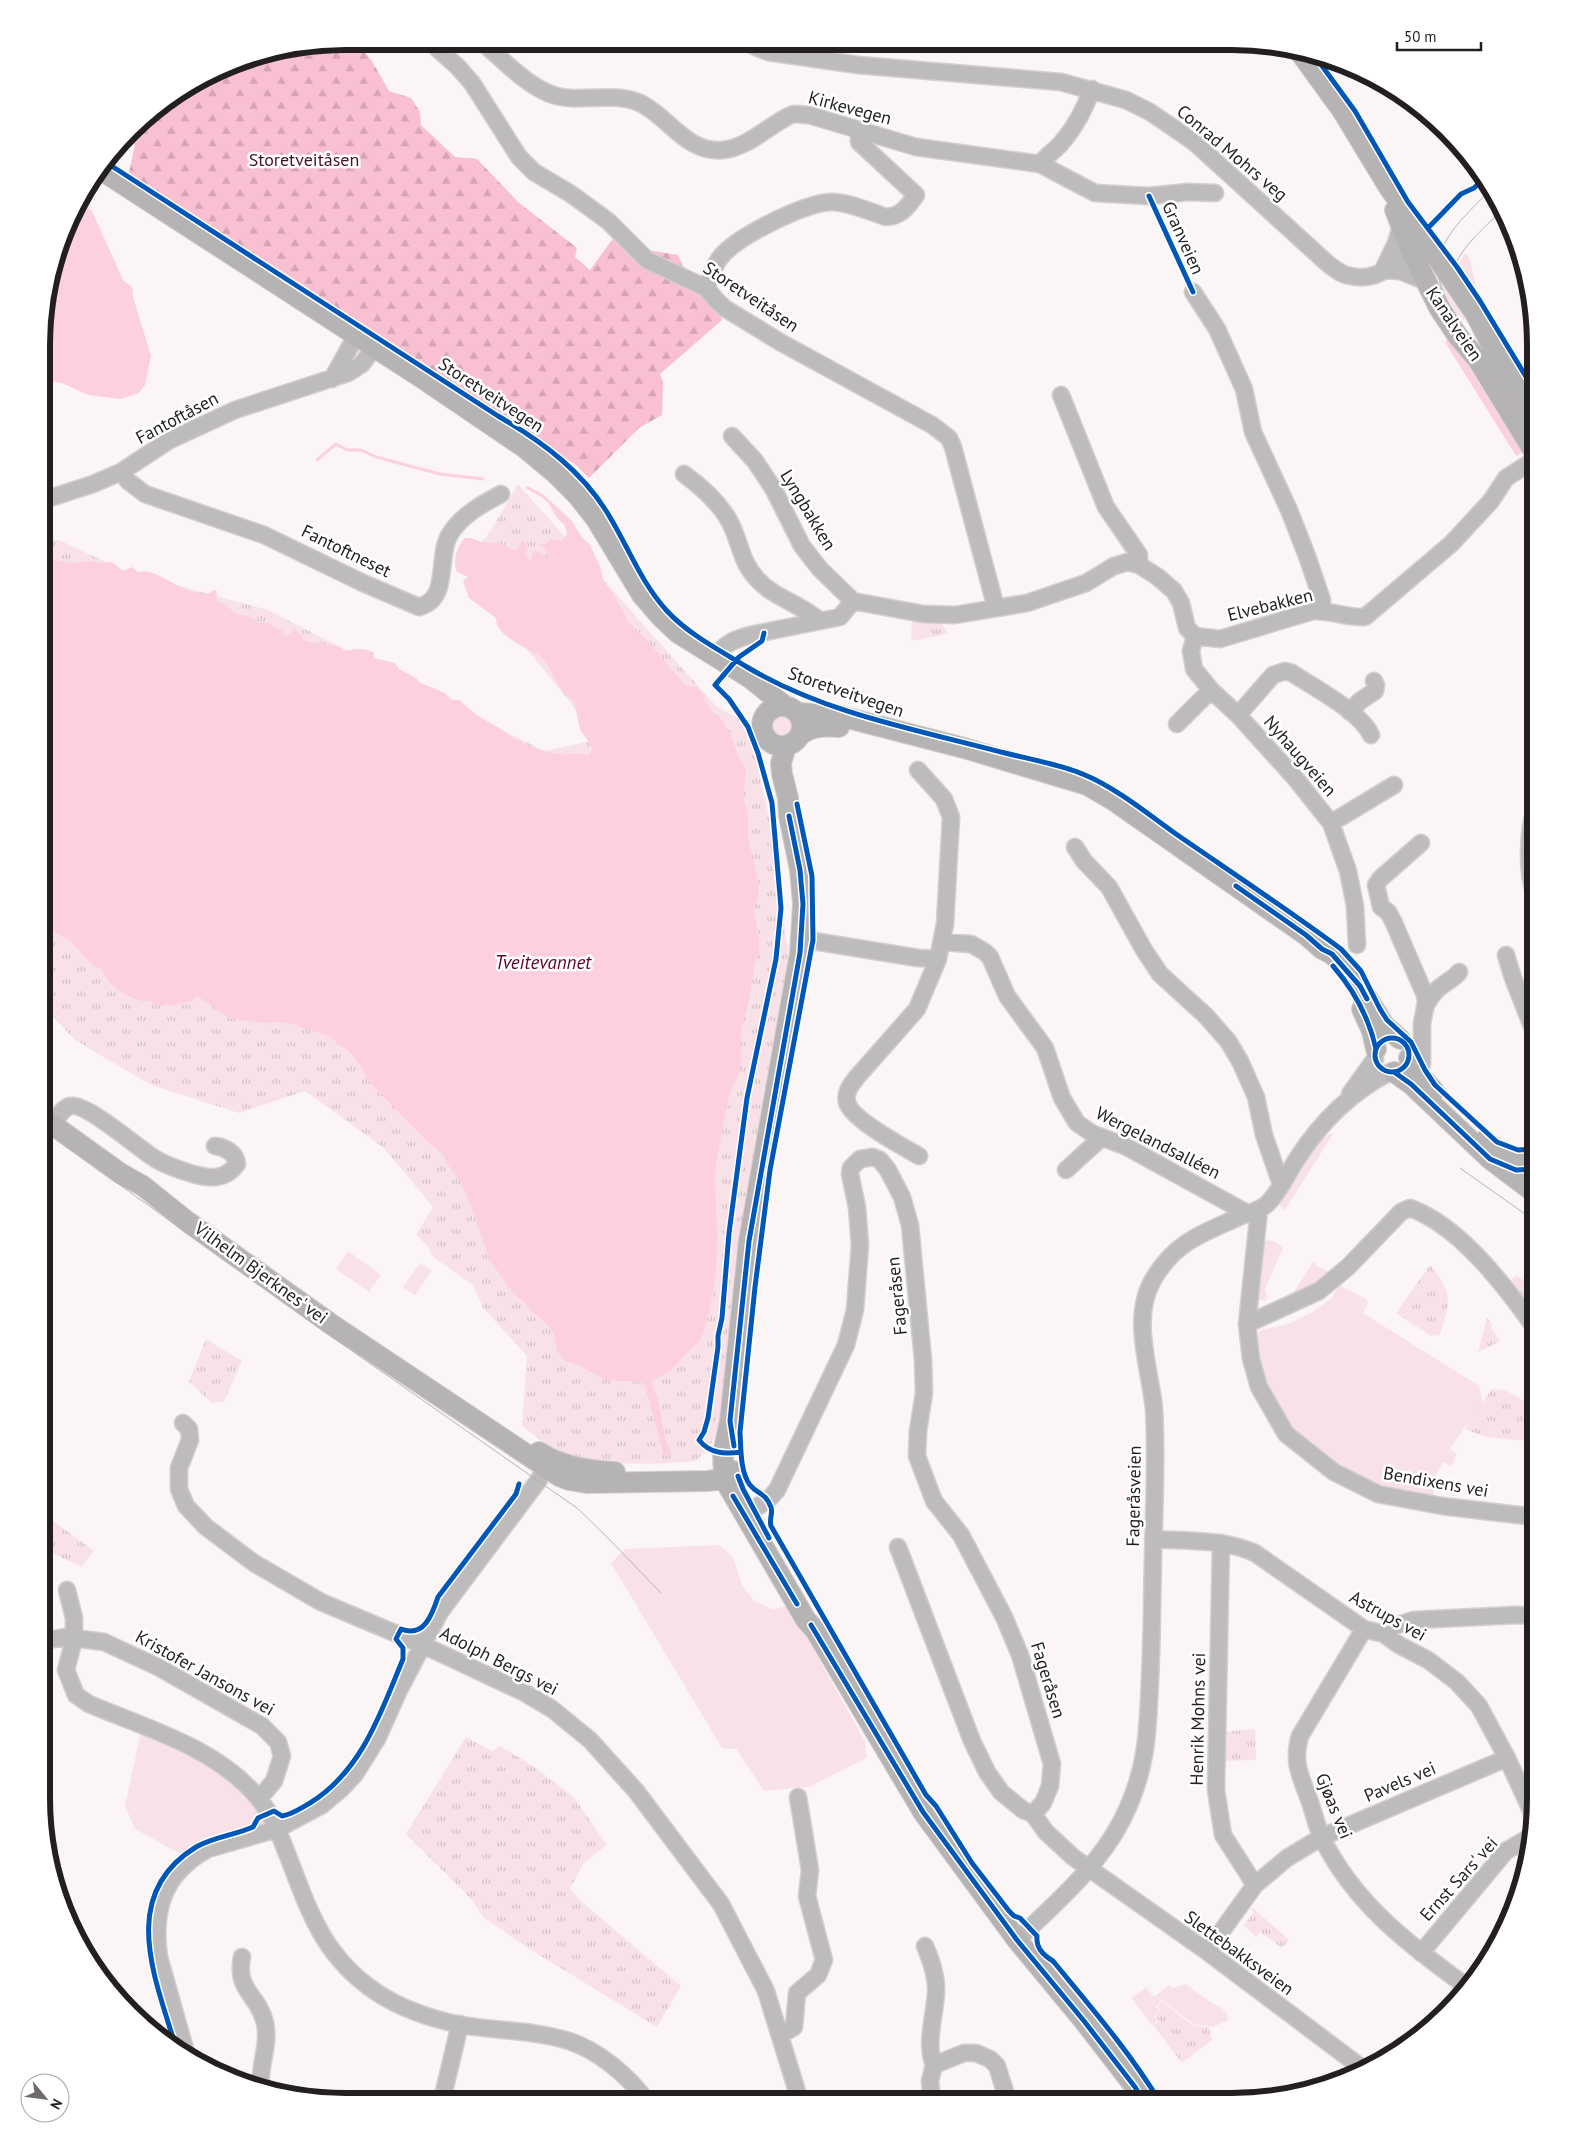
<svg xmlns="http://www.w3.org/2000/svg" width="1577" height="2143" font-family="'PT Sans',sans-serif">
<defs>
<pattern id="forest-firs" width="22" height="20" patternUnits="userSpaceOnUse" patternTransform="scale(1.25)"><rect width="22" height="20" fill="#f9c0d2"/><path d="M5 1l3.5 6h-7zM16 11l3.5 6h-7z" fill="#d5a5b4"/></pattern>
<pattern id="park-tufts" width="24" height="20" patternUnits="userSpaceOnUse" patternTransform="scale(1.25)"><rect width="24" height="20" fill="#f8e2e8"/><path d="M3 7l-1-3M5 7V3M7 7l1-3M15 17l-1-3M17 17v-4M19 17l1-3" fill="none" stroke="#d4c1c7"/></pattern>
</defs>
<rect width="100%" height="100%" fill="#fbf5f6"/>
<path fill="#f8e2e8" d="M1415,232L1468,317L1458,323L1449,317Z
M1465,253L1470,259L1476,288L1459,263Z
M772 725a10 10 0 1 1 20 0a10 10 0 1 1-20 0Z
M1329,1134H1333L1285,1210L1280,1206L1281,1202L1320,1141Z
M1261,1240L1274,1241L1283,1248L1265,1289L1268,1299L1264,1301L1257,1299Z
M348,1251L381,1275L369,1292L336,1269Z
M1313,1262L1320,1268L1331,1272L1318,1284L1292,1295Z
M420,1263L432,1271L415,1295L403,1287Z
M1339,1285L1366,1299L1368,1303L1363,1313L1479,1386L1485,1412L1479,1422L1468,1423L1450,1449L1457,1454L1451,1466L1443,1462L1434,1479L1433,1498L1381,1487L1351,1474L1299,1439L1264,1388L1256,1356V1337L1261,1330L1288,1324L1314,1311L1332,1298Z
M719,1545L733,1557L742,1585L754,1601L773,1609L789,1606L865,1741L867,1758L809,1787L764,1791L736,1749L722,1748L611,1563L625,1549Z
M141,1731L213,1765L245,1790L271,1824L188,1858L135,1829L125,1806Z
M1186,1984L1210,2002L1222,2008L1228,2016L1227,2021L1212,2027L1194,2024L1161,2000L1156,2007L1160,2011L1154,2016L1157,2021L1152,2025L1131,1998L1146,1987L1154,1997L1169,1985L1172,1988Z"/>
<path fill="url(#forest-firs)" d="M345,41H355L372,61L389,91L411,98L420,112L421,125L455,157L477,159L518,202L577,248L575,257L590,270L614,237L642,249L678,255L686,272L718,304L722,320L660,374L663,382L662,415L639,428L589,478L576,465L400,354L200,222L129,173L135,144L127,138L145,117L247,57Z"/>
<path fill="url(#park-tufts)" d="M518,484L716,706L748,724L775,844L788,956L748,1209L719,1430L709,1447L696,1461C655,1465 595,1467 557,1451C545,1446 533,1434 522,1426L527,1356L484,1309L472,1284L433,1257L427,1245L416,1235L433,1207L384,1148L305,1091L239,1113L151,1085L75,1040L43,1006V539L59,540L125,571L268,610L544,751L600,739L459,566L488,535Z
M912,616L940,621L948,634L911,641Z
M1430,1265C1454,1295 1450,1299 1440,1335L1431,1336L1396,1313Z
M1516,1275L1533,1287L1525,1298H1523L1508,1284Z
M1487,1318L1493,1326L1491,1328L1500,1341L1478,1352Z
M206,1339L242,1361L224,1401L212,1403L189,1382Z
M1492,1389C1511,1389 1522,1399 1535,1411V1442L1486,1437L1465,1429Z
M44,1514L94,1551L81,1567L42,1548V1518Z
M1255,1729L1256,1760L1221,1761L1222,1732Z
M466,1737L492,1751L500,1746L533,1766L573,1796L607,1845L584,1863L570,1888L582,1902L681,1986L657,2027L531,1950L483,1917L472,1900L406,1834Z
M1253,1908L1289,1940L1282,1948L1260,1932L1256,1937L1244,1925L1254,1912L1251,1910Z
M1161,2001L1194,2026L1209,2027L1212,2040L1182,2063L1153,2025L1159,2021L1155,2016L1161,2011L1158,2007Z"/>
<path fill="#fdd0dd" d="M79,202L92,211L123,280L132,287L133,297L151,356L145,385L139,393L120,399L88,395L62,383L44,380V305Z
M1451,338L1522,453L1516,456L1445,342Z
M528,486L544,495L573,522L580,535L590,545L600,566L604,583L613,593L628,622L646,639L685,685L696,687L704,695L705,701L714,714L718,715L731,734L737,755L745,767L746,774L743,796L748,815V837L759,883L758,888L759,895L754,910L759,938V956L755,963L749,1001L741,1030V1067L728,1099L715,1169C714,1188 716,1206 717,1226C719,1255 713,1313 700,1339C697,1345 692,1348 687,1353C677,1365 667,1374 652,1381C653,1391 659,1399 660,1408C663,1427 662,1436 672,1453L664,1457L645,1385L638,1381H616L602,1378L578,1365L565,1361L557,1351L553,1332L545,1322L531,1311L524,1302L513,1293L491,1262L463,1186L446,1162L443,1155L424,1138L369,1082L360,1065L349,1051L336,1043L335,1040L330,1038V1036L299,1027L298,1025L278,1022L264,1023L231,1019L197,996L193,1001L169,1006L166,1003L163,1006L153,1004L150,1001H141L126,995L109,982L101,969L92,965L70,940L56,933L43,919V558L71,563L94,561L97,563L112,562L123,571L132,567L138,572C142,572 146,571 150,572C164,575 201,605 213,590L217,591L216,600L225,604L236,614L252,617L258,623H269L276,628L283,629L284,635L287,636L295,630L301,634L303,640L316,644L322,642L327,645L341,647L344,651C353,649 366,647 374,653V658L395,663L399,669L416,678L419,682L445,693L452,700H460C471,712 480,717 494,725C499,727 502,731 507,734C520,743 537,750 553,753C565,756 577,752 588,755L593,749L580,729L574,701C556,693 554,666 538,655C525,647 495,635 496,618L469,598L463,581L468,577L457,572C452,560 457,549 464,538H472L481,542L502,544L514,550L518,548L521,541L524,540L528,549L525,555L529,560L532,558V553L535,550L546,557L548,555L543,546L537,544H545L551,539L561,541L567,534L564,524C554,517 555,513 549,504C543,496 533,493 525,488Z"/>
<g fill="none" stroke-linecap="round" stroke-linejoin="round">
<path stroke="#fdd0dd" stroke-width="3" d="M317,460L336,444L347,450H361L376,457L440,474L483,479"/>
<g stroke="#d3cfd0" stroke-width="19">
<path id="minor" d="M429,41L458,67L472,83L519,157L534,172L571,194L608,221L647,260L706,288L717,301L726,309L780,342L932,425L949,438L953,447L996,608
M482,42C502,59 524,83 548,93C578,106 612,89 642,104C669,118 688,154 723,150C744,148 762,132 780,121C784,119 789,115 794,114C799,114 804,115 809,115L916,147L1040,164C1047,155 1056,150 1063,141C1076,126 1085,108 1092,89
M744,42L768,52L858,65L1061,82L1126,100L1150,112L1194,142L1327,263C1335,269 1341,275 1351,276C1377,282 1405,262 1410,237
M1040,164L1095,193L1149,196L1188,192L1215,193
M1384,268L1396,243L1401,226
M1383,270L1400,271L1425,281
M706,288C710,278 713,268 719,259C735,237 803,204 830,202C846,201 871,212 886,217C902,216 908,206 916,195L859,142V130
M1193,292L1217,329L1244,389L1253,432L1289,510L1307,556L1322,600V611
M332,379L356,336
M1061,395L1106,507L1139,555V565
M732,436L755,461L773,488L802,546L820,569L853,601
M121,472L128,481L145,494L264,535L363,583L419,607C451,599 436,556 450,534C462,515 482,504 501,494
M684,474C699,485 717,501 727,517C740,537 739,560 757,579C774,598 801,604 820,621
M44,500L93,484L121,472L168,441L235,410L348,373L362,364L374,347
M1195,636L1191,651L1194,669L1211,690L1238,715L1295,778L1331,823L1348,871L1355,906L1357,945
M721,650C729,641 738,639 750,635L840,617L853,601L923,614L955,615L1027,603L1086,583L1114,566L1128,562L1139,565L1158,577L1174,591L1181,603L1187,628L1195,636L1220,639L1313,611C1330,610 1347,618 1365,617L1451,544L1491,501L1506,478L1536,459
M1350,712L1360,701L1375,691L1376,685L1374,681
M1238,715L1273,675L1285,671L1292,673C1314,688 1360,711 1371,735
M1177,724L1211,690
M918,770L944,799L951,817L945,924L938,959L917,1009L857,1077C851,1085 845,1091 847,1102C851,1119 903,1147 919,1156
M1331,823L1394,785
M1421,843L1380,879L1376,885L1381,907L1388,912L1393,921L1425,995L1426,1003L1422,1023V1064
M1075,847L1084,861L1109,887L1144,950L1160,974L1206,1016L1228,1041L1240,1061L1256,1097L1264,1135L1281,1184
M1535,896C1527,873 1527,831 1536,807
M801,939L918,958L938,959
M943,942L971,944L985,952L990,957L1007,996L1045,1048L1062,1098L1077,1123L1093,1134L1125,1146L1247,1213
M1506,955L1513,978L1535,1034
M1425,1007C1429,999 1435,990 1443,985C1449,980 1455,978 1459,972
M1350,1094L1375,1059
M53,1125C58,1118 62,1107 71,1106C87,1103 138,1148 154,1158C166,1166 180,1170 193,1174C211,1179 225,1180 237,1164C236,1153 225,1147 215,1146
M1066,1170L1101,1138
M1259,1210L1247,1324L1251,1359L1259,1387L1286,1434L1334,1472L1378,1494L1442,1506L1535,1517
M1247,1324L1319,1291L1348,1267L1401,1212L1410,1208C1460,1226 1505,1286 1535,1328
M183,1423L189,1429L190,1440L179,1468V1489L186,1506L206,1527L254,1563L321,1602L423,1645L525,1693L552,1709L590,1740L636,1791L721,1904L766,1991L800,2101
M745,1514L767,1501L777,1490L846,1345L855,1310L860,1245L857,1207L850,1174L851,1168L860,1159L873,1157L880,1160L888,1170L902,1197L910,1225L923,1360L924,1393L918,1431L917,1456L934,1501L961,1535L1004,1617L1020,1655L1052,1764L1050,1786L1043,1803L1033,1814
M1153,1539C1187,1541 1224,1539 1255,1553L1364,1629L1384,1634L1399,1645L1428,1660L1457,1682L1479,1706L1507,1758L1535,1819
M1221,1543L1216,1790L1223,1835L1255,1885
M898,1547L972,1741L987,1772L1001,1792L1023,1810L1033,1814L1046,1832L1073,1857L1205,1950L1366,2071
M67,1590L74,1618V1639L66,1670L76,1695L89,1704C148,1729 218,1748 259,1799C273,1816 280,1836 288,1856C310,1913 323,1956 376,1992C400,2008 432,2019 461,2025C497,2031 534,2030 569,2041C599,2051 627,2075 646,2100
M1364,1629L1300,1736C1292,1763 1301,1777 1310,1802C1314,1814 1317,1827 1322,1838C1356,1906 1408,1943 1467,1987
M1384,1634L1391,1627L1414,1620L1516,1615L1535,1616
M42,1641L66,1637L104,1642L160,1668L262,1726L278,1742L282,1756L274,1781L259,1799
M1017,1940C1055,1904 1098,1867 1122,1820C1147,1771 1148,1732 1150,1679C1152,1639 1152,1599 1153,1560C1154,1510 1157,1459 1154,1409C1150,1367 1130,1317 1154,1278C1176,1241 1204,1233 1241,1216C1251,1212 1260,1211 1268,1203C1280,1191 1287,1174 1297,1159C1320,1123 1351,1092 1390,1072
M925,1946C931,1960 937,1976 936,1992C935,2016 925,2043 934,2065
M1205,1950L1213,1943L1255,1885L1287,1858L1322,1837L1507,1758
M1421,1953L1506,1851L1532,1836
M242,1957C235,1991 259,1995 265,2023C270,2046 258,2067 261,2089
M780,2035L794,2027L797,1993L818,1975L824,1960L807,1896L810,1870L798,1797
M187,2056L159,1957C152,1909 164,1873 208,1849L277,1829L322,1805L341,1789L355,1774L377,1739L399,1690L440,1612L538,1481L552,1459
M442,2100L460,2024
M932,2101L930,2081L934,2065L964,2053H976L990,2059L997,2066L1008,2101"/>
</g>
<g stroke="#d3cfd0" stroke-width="22">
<path id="major" d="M1299,51L1342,110L1388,186L1475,313L1496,354L1536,418
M101,170L422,378L525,448L555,473L578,496L596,519L642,595L661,617L678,633L750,678L785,706
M1395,210L1409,246L1439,308L1457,335L1478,360L1536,455
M762 726a20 20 0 1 1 40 0a20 20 0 1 1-40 0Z
M798,713L836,715L964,748L1087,785L1113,800L1306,935L1322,949L1332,954L1344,966L1360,986L1384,1025L1400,1039
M800,735C812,726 825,726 839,727
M786,746L781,763L782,774L788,798L789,816L800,870L803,904L800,953L749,1241L730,1421L723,1453L724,1479L806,1620L815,1630L923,1812L1017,1940L1084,2021L1135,2087L1144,2102
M1362,1009L1372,1031L1376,1049
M1409,1058L1417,1072L1434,1091
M1394,1072L1411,1084L1490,1159L1535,1193
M42,1117L120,1173L143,1186L188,1222L331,1324L559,1476L569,1480L587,1483L708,1481L724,1479L733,1471
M1485,1140C1499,1153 1516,1162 1535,1157
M539,1452C560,1466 591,1471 615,1472"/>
</g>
<use href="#minor" stroke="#bdbbbb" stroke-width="16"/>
<use href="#major" stroke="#b6b3b4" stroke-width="20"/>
<path stroke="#b8b4b5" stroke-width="1" d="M1490,190C1456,226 1419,253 1450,306L1536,442
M1459,307C1434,266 1477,236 1503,209
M42,1129L315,1325L577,1508L605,1535L661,1593
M1460,1168L1535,1221"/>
<g stroke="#fff" stroke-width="8">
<path id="cycleway" d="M1314,55L1355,111L1408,202L1457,267L1480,301L1536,393
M107,163L498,416C543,442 585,473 611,519C630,551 641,582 667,611C688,634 721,651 747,667C826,714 918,730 1005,753C1032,760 1060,764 1085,775C1116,788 1148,814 1176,834C1231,872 1287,909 1341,949L1361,971L1380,1009L1387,1020L1411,1042L1425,1070L1435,1085L1497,1142L1518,1150L1535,1149
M1149,196L1193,292
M1428,228L1461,194L1474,188L1483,179
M797,804L812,876L813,940L770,1170L755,1287L740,1432C741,1448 740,1472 750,1485C758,1495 765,1492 771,1507C773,1513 769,1520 771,1526L926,1795L936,1806L972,1863L1009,1911L1014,1916L1020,1918L1037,1936C1036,1948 1043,1955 1053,1961C1090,2006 1129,2051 1160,2102
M1236,886L1306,935L1322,949L1332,954L1360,986L1367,999
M1333,966C1354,990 1369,1018 1376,1049
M1375 1055a17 17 0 1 1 34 0a17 17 0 1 1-34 0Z
M1394,1072L1411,1084L1490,1159L1516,1170L1535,1169
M734,1446L730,1421L749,1241L800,953L803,904L800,870L789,816
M741,1452C725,1454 710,1454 699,1440L704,1432L708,1418L718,1347V1336L722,1318L729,1233L747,1098L776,959L781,908L772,803L758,753L748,727L729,699L715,685L739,657L762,641L764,633
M738,1476L743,1489L769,1538
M733,1496L797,1604
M811,1625L923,1812L1017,1940L1084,2021L1135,2087L1144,2102
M177,2051C157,1982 116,1896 196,1847C214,1837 235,1835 253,1827L258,1818L274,1811L282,1816C293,1814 301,1808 310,1803C362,1771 381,1712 403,1659V1648L396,1639L401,1629C424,1638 432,1615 438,1597L516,1494L519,1484"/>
</g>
<use href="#cycleway" stroke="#0057b8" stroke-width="5"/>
</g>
<g text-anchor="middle" stroke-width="5" stroke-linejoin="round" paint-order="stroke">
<g font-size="18" fill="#231f20" stroke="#fff">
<text transform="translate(850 108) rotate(15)" y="6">Kirkevegen</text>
<text transform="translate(1232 153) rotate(40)" y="6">Conrad Mohrs veg</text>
<text transform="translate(1183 238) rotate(66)" y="6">Granveien</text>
<text transform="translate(751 297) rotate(34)" y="6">Storetveitåsen</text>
<text transform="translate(1454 324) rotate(56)" y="6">Kanalveien</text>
<text transform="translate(491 395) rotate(33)" y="6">Storetveitvegen</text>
<text transform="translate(177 418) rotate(-28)" y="6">Fantoftåsen</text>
<text transform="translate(808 510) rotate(59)" y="6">Lyngbakken</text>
<text transform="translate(346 551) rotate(26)" y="6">Fantoftneset</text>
<text transform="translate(1270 605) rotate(-14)" y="6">Elvebakken</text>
<text transform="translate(846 692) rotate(19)" y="6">Storetveitvegen</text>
<text transform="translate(1300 756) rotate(49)" y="6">Nyhaugveien</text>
<text transform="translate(1158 1143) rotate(27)" y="6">Wergelandsalléen</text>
<text transform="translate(261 1273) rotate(36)" y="6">Vilhelm Bjerknes' vei</text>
<text transform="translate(897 1296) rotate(-96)" y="6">Fageråsen</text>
<text transform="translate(1436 1482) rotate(10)" y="6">Bendixens vei</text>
<text transform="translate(1134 1496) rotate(-89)" y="6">Fageråsveien</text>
<text transform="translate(1388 1616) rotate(29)" y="6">Astrups vei</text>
<text transform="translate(499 1661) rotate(27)" y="6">Adolph Bergs vei</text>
<text transform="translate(205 1673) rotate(29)" y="6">Kristofer Jansons vei</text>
<text transform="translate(1048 1680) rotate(73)" y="6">Fageråsen</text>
<text transform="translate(1198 1719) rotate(-89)" y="6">Henrik Mohns vei</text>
<text transform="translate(1400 1782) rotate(-23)" y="6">Pavels vei</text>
<text transform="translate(1334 1806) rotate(68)" y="6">Gjøas vei</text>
<text transform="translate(1459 1879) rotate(-48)" y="6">Ernst Sars' vei</text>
<text transform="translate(1239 1953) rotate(36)" y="6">Slettebakksveien</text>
</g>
<g font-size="18" fill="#4c1029" stroke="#fff">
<text x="304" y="166">Storetveitåsen</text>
</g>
<g font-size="19" font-style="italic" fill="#5d032f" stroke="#fff">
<text x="543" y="969">Tveitevannet</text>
</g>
</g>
<path d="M0 0H1577V2143H0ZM345 50H1232A295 295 0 0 1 1527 345V1798A295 295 0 0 1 1232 2093H345A295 295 0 0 1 50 1798V345A295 295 0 0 1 345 50Z" fill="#fff" fill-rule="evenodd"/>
<path fill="none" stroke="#231f20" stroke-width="6" d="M345 50H1232A295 295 0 0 1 1527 345V1798A295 295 0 0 1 1232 2093H345A295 295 0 0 1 50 1798V345A295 295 0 0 1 345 50Z"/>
<g transform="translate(45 2098) rotate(119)"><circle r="24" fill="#ffffff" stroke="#a7a5a6"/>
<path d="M0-4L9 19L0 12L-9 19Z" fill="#6f6a6b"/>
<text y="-8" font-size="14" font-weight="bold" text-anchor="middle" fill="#231f20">N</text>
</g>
<path d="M1397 42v8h84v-8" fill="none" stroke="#231f20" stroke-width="2.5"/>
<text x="1404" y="42" font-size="15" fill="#231f20" stroke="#ffffff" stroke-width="4" paint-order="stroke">50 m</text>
</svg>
